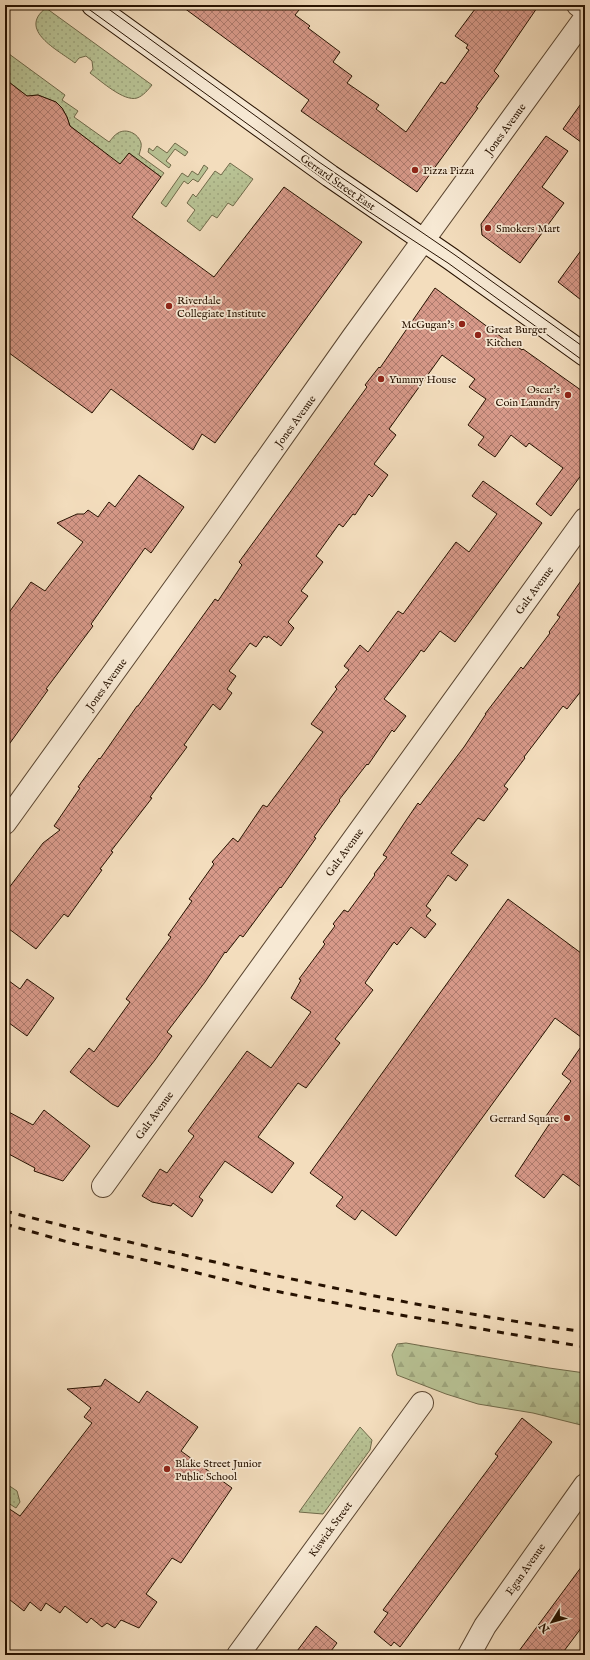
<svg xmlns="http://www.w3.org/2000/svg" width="590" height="1660" font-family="'IM FELL English',serif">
<defs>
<pattern id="grass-dots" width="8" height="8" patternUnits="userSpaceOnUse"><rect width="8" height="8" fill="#b8c294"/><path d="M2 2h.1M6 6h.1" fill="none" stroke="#9ea67e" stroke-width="1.8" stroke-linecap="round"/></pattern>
<pattern id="forest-firs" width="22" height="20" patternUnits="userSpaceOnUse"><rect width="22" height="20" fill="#b8c294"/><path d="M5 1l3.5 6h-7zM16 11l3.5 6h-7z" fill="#9ea67e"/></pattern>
<pattern id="building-cross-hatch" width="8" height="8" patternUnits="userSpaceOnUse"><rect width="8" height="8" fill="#d79989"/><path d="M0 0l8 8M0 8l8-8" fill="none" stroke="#ae7b6e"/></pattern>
</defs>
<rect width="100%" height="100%" fill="#f3ddbd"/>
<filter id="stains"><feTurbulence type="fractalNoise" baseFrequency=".005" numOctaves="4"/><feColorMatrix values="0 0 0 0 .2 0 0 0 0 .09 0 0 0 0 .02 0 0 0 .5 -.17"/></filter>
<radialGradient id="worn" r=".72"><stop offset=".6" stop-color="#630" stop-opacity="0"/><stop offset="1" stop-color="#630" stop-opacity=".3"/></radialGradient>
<path fill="url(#grass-dots)" stroke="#706a4a" d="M46,8L152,85C148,90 143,96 137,98C124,102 101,81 90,73L93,69L92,61L86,56L79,58L75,63C58,50 17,30 46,8Z
M5,51L65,95L62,100L78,111L74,117L109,142C112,139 114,135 118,133C126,128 138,133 141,143C142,146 140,151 139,155L164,173L161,177L129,153L119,166L100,149L70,126L67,117L62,108L56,102L38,95L27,96L5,79Z
M230,163L253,179L233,206L228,203L217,218L212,215L200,231L187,221L195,210L187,203L193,194L196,197L215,171L221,175Z
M360,1427L372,1440L370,1450L323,1514L299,1512Z
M5,1483L17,1491L20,1502L16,1508L5,1501Z"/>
<path fill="url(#forest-firs)" stroke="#706a4a" d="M406,1343L549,1368L585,1373V1426L533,1413L478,1404L446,1394L397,1375L392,1355L397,1344Z"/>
<path fill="#b8c294" stroke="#706a4a" d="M175,143L188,152L185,156L175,149L166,161L171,165L169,168L148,152L149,148L153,151L157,146L167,153Z
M204,165L208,168L198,182L193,179L188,184L184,181L166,207L161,203L182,173L188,177L192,171L198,175Z"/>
<path fill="url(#building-cross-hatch)" stroke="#271201" d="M180,5H303L295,15L310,26L308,28L340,52L333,62L352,76L347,83L379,105L376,109L406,132L441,82L445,84L469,50L466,48L468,45L455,36L478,5H539L494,71L499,76L476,107L478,108L417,192L301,111L309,100Z
M5,79L27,96L38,95L56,102L62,108L67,117L70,126L120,164L129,153L161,177L132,217L214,277L284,187L362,242L215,443L202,434L193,450L111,389L92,413L5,350Z
M585,98V145L563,129Z
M546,136L568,151L542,187L564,203L520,263L482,235L481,224Z
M585,245V303L558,282Z
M435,288L504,339L505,338L522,350L523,349L585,393V470L551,516L536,504L563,468L529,443L526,447L511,435L495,457L478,445L484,437L468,425L486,399L469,387L475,379L442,355L389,429L396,435L374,464L388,475L372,497L369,494L355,515L353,514L343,527L339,524L316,556L323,562L301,591L308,596L288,622L294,628L281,646L268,636L267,638L264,636L256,647L250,643L229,671L236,676L227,689L232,693L220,710L213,704L184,745L187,747L150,797L152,798L111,851L113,852L100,869L102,870L68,917L64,914L36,949L5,926V893L43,843L60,830L54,826L80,788L78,787L99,758L100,759L137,706H138L215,599L218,601L242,565L239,562L367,387L365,385L379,367L380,368Z
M139,475L184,507L151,553L145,548L91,624L93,626L46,689L48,690L5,750V618L31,582L45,591L83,542L57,523L77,514H84L88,510L98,517L109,502L115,507Z
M483,481L542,523L455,642L440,631L424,652L421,650L417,656L384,699L406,716L394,732L392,730L368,765L367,764L339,800L340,801L314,837L316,838L281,888L280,887L243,937L240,935L226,953L225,952L205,982L167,1032L172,1036L155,1060L118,1107L112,1104L70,1072L89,1048L94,1052L130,1002L126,999L171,937L168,935L192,901L189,899L214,864L212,862L233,838L238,842L263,805L267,807L323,732L311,724L337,689L335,687L349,670L344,666L360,645L368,652L398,611L403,614L456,542L469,552L497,514L472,496Z
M585,575V686L567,709L563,706L524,757L525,758L504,786L508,789L484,821L478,818L451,853L468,865L456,881L448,875L426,906L431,910L426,916L436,924L425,938L411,927L397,945L394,942L365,983L373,990L335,1039L340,1043L306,1088L298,1083L258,1137L294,1163L272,1193L225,1161L199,1197L203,1200L192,1217L173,1203L171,1206L152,1202L142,1196L160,1169L167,1173L194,1136L188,1131L247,1051L271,1068L311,1012L291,998L301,980L299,979L325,944L323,942L335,926L333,924L344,910L348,912L375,875L374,874L387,857L383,855L407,819L418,803L420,805L464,747L486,714H485L521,667L523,669L550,633L549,632L560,617L557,615Z
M508,899L585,956V1040L555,1018L396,1236L362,1210L355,1220L336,1206L343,1197L310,1173Z
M5,978L20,989L27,979L54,998L27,1036L5,1020Z
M585,1041V1190L563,1174L544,1198L515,1176L552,1120L546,1116L571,1081L562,1074Z
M5,1110L33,1125L44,1110L90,1146L63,1181L34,1171L35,1168L5,1152Z
M105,1379L139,1403L147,1391L198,1427L181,1451L232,1488L181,1563L172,1558L146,1594L157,1602L139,1628L121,1620L115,1628L107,1623L102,1627L91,1618L87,1623L65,1606L60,1613L46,1603L41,1611L30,1602L24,1611L5,1596V1506L20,1516L92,1423L84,1417L91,1408L67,1389L101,1386Z
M522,1418L552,1442L400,1647L394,1642L391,1646L374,1632L388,1613L383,1610L498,1456L495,1454Z
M585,1562V1623L561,1655H516Z
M316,1626L337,1643L328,1655H294Z"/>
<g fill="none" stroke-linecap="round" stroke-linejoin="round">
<g stroke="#5a4530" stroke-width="24">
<path id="minor" d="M578,5L585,10
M103,1186L585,519
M238,1655L422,1403
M469,1655L485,1626L585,1485"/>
</g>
<g stroke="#5a4530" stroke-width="24">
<path id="tertiary" d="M5,823L220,525L353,337L585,18"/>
</g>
<g stroke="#271201" stroke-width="24">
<path id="secondary" d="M93,5L330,176L451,259L585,355"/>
</g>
<use href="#minor" stroke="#f7e9d4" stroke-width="22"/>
<use href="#tertiary" stroke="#f7e9d4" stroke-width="22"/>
<use href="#secondary" stroke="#f7e9d4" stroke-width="22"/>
<path stroke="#271201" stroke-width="1" d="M83,5L318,175L368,211L448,263L585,362
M103,5L319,162L455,255L585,348"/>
<path stroke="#271201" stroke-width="3" stroke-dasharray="7 7" stroke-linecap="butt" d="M5,1211C196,1260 390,1304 585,1332
M5,1224L71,1243L157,1263L255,1287L366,1309L585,1347"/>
</g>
<g fill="#8f2418" stroke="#f7e9d4" stroke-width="1.5">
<circle cx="415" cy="170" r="4"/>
<circle cx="488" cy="228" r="4"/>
<circle cx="169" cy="306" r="4"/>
<circle cx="462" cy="324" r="4"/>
<circle cx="478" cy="335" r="4"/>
<circle cx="381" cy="379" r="4"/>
<circle cx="568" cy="395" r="4"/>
<circle cx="567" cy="1118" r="4"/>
<circle cx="167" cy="1469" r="4"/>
</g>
<g text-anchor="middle" stroke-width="3.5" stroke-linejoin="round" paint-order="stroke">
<g font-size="11" fill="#271201" stroke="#f7e9d4">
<text transform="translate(505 129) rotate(-54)" y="4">Jones Avenue</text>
<text transform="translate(338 182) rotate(35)" y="4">Gerrard Street East</text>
<text transform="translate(295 421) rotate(-54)" y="4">Jones Avenue</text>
<text transform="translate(534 590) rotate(-54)" y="4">Galt Avenue</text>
<text transform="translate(106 684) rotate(-54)" y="4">Jones Avenue</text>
<text transform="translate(344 852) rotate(-54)" y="4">Galt Avenue</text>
<text transform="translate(154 1115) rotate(-54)" y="4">Galt Avenue</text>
<text transform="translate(330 1529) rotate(-54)" y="4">Kiswick Street</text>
<text transform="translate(525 1569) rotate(-55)" y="4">Egan Avenue</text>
</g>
<g font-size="11" fill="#271201" stroke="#f7e9d4" text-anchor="start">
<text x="423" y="174">Pizza Pizza</text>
<text x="496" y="232">Smokers Mart</text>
<text x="177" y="304">Riverdale<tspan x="177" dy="13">Collegiate Institute</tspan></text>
<text x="454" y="328" text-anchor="end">McGugan's</text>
<text x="486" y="333">Great Burger<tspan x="486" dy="13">Kitchen</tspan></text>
<text x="389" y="383">Yummy House</text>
<text x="560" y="393" text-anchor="end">Oscar's<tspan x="560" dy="13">Coin Laundry</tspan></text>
<text x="559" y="1122" text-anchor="end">Gerrard Square</text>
<text x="175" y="1467">Blake Street Junior<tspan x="175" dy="13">Public School</tspan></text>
</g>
</g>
<rect width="590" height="1660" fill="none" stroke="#f3ddbd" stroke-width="20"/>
<rect x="6" y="6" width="578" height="1648" fill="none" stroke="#271201" stroke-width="2"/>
<rect x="10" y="10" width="570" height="1640" fill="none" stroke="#271201"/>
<g transform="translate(552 1622) rotate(233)" stroke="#f7e9d4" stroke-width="3" paint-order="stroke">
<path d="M0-3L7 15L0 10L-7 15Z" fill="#271201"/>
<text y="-6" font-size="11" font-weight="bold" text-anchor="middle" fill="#271201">N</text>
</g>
<rect width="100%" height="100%" filter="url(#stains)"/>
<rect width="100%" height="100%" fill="url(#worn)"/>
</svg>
